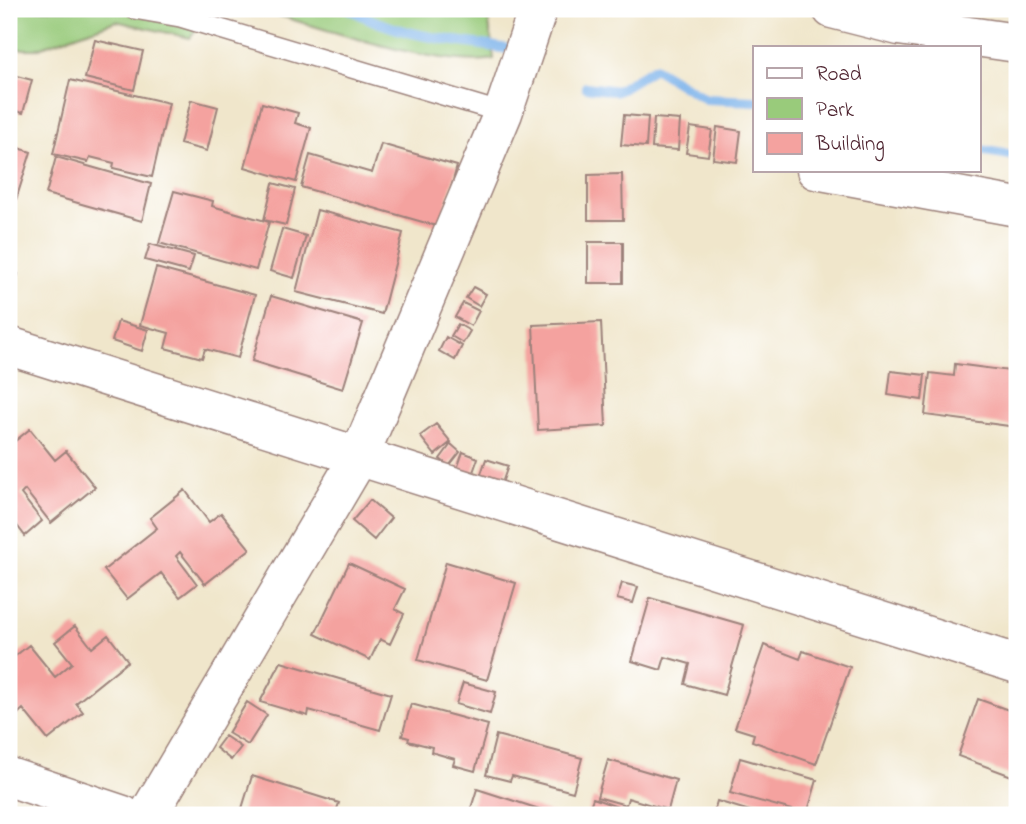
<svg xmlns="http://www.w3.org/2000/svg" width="1026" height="824" font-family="'Indie Flower',sans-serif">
<rect width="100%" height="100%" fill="#fff"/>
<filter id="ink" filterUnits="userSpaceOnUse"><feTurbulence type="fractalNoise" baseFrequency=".0143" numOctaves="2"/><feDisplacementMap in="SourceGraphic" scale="14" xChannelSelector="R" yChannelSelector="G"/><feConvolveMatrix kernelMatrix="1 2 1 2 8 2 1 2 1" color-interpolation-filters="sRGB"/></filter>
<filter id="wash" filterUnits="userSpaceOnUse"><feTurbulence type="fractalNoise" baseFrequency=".00686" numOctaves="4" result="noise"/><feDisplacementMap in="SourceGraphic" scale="28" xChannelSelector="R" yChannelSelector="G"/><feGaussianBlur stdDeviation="1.57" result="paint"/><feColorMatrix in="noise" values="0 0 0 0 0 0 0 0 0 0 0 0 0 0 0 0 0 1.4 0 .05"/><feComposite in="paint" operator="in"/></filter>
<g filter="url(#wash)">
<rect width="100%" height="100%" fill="#f0e6cb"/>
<path fill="#99cb7b" stroke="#727553" stroke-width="2" d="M9,9H212L190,38L116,21L36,49H9Z
M257,9H487L494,59C441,70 313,25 257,9Z"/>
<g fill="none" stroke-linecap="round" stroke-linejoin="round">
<path stroke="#7cb2ea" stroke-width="10" d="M350,9C397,37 455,40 508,49
M586,87L617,91L654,68L706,99L755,101
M979,150L1017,156"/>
</g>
<g id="blocks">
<path fill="#f4a29f" d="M95,40L143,51L134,90L85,78Z
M9,74L32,80L23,113L9,109Z
M70,80L169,103L152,177L113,168L114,163L90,157L88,162L53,154Z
M191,100L218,107L207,151L180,144Z
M262,103L298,113L295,123L311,128L296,182L245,167Z
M624,115L648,117L646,147L621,145Z
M654,118L680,120L678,150L652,148Z
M690,127L712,130L708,156L686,153Z
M717,127L741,131L737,162L713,159Z
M381,144L457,166L440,227L301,187L310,155L372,173Z
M9,145L31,152L9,222Z
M56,157L151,184L142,221L46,194Z
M622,174L623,220H588V175Z
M273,183L295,189L286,225L264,220Z
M174,191L213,201L212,206L269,222L256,270L159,243Z
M317,210L403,233L382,314L296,292Z
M282,229L306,236L294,278L270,271Z
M588,242H623V283H588Z
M150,244L194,256L189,272L145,260Z
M156,268L255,295L238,358L205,349L202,358L165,348L169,333L140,325Z
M9,272L18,274L12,297H9Z
M473,287L486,294L479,306L466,298Z
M271,296L363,323L343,389L252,361Z
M463,303L479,311L471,326L455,317Z
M118,321L148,330L142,351L112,341Z
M601,322L606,426L538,430L533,325Z
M458,324L470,331L463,343L451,336Z
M446,337L462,346L455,360L439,351Z
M1012,348L1017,349V427L925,415L930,373L954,376L955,364L1009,371Z
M891,371L925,375L922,400L888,395Z
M436,424L451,442L435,455L420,436Z
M30,429L55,460L66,451L95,487L51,523L25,490L21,494L42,521L25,536L9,515V446Z
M451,444L460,452L449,466L440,459Z
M463,452L478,458L472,475L457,469Z
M486,459L508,466L502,483L480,477Z
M185,490L209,522L221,513L250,549L205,584L180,552L176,556L197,584L180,597L161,573L127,599L104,570L157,528L150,518Z
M370,500L391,518L374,540L352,521Z
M446,562L516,583L487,680L418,660Z
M349,563L405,589L395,609L404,614L390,644L380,639L370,660L315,634Z
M622,583L638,587L633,603L617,599Z
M650,598L744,625L724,695L685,684L690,664L665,657L661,670L632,661Z
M75,626L92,648L108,635L128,661L76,703L83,712L48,740L23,709L12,719L9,715V661L29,645L55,677L72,663L55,642Z
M764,645L800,659L803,651L850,667L816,764L752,741L754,734L735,728Z
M281,662L391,694L380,730L309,710L308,716L260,702Z
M463,683L496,692L490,714L456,704Z
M978,699L1017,713V778L958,756Z
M247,702L267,715L248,745L228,733Z
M411,704L488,725L475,771L453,765L455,759L431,752L432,747L408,741L409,738L402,736Z
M496,735L582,758L573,792L512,776L510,781L486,775Z
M225,736L241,747L231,760L216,748Z
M740,758L817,780L807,814L730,793Z
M608,760L676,780L668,810L628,798L626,805L597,797Z
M252,776L339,803L335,815H240Z
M477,789L558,815H469Z
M593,798L623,809L621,815H587Z
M717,801L763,815H713Z"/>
</g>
</g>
<g filter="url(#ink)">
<use href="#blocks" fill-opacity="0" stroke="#9d827b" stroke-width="2"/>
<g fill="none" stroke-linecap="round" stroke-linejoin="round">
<g stroke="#9d827b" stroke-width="22">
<path id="lane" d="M134,9L180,17L503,113"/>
</g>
<g stroke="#9d827b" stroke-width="41">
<path id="street" d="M816,170L1017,207
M9,346L1017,664
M9,777L123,815
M148,815L359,457L503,113L538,9"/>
</g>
<g stroke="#9d827b" stroke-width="41">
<path id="secondary" d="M832,9L899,26L1017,43"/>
</g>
<use href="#lane" stroke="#fff" stroke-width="19"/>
<use href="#street" stroke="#fff" stroke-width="38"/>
<use href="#secondary" stroke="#fff" stroke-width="38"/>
</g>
</g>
<rect width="1026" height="824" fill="none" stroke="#fff" stroke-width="35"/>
<rect x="753" y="46" width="228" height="126" fill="#ffffff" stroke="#b7a5aa" stroke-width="2"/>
<rect x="767" y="68" width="35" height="10" fill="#ffffff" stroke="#b7a5aa" stroke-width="2"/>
<text x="816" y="80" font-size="21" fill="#4a1f2b">Road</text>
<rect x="767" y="98" width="35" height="21" fill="#99cb7b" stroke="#b7a5aa" stroke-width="2"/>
<text x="816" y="116" font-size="21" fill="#4a1f2b">Park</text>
<rect x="767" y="133" width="35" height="21" fill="#f4a29f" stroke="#b7a5aa" stroke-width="2"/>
<text x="816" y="150" font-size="21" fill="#4a1f2b">Building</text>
</svg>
